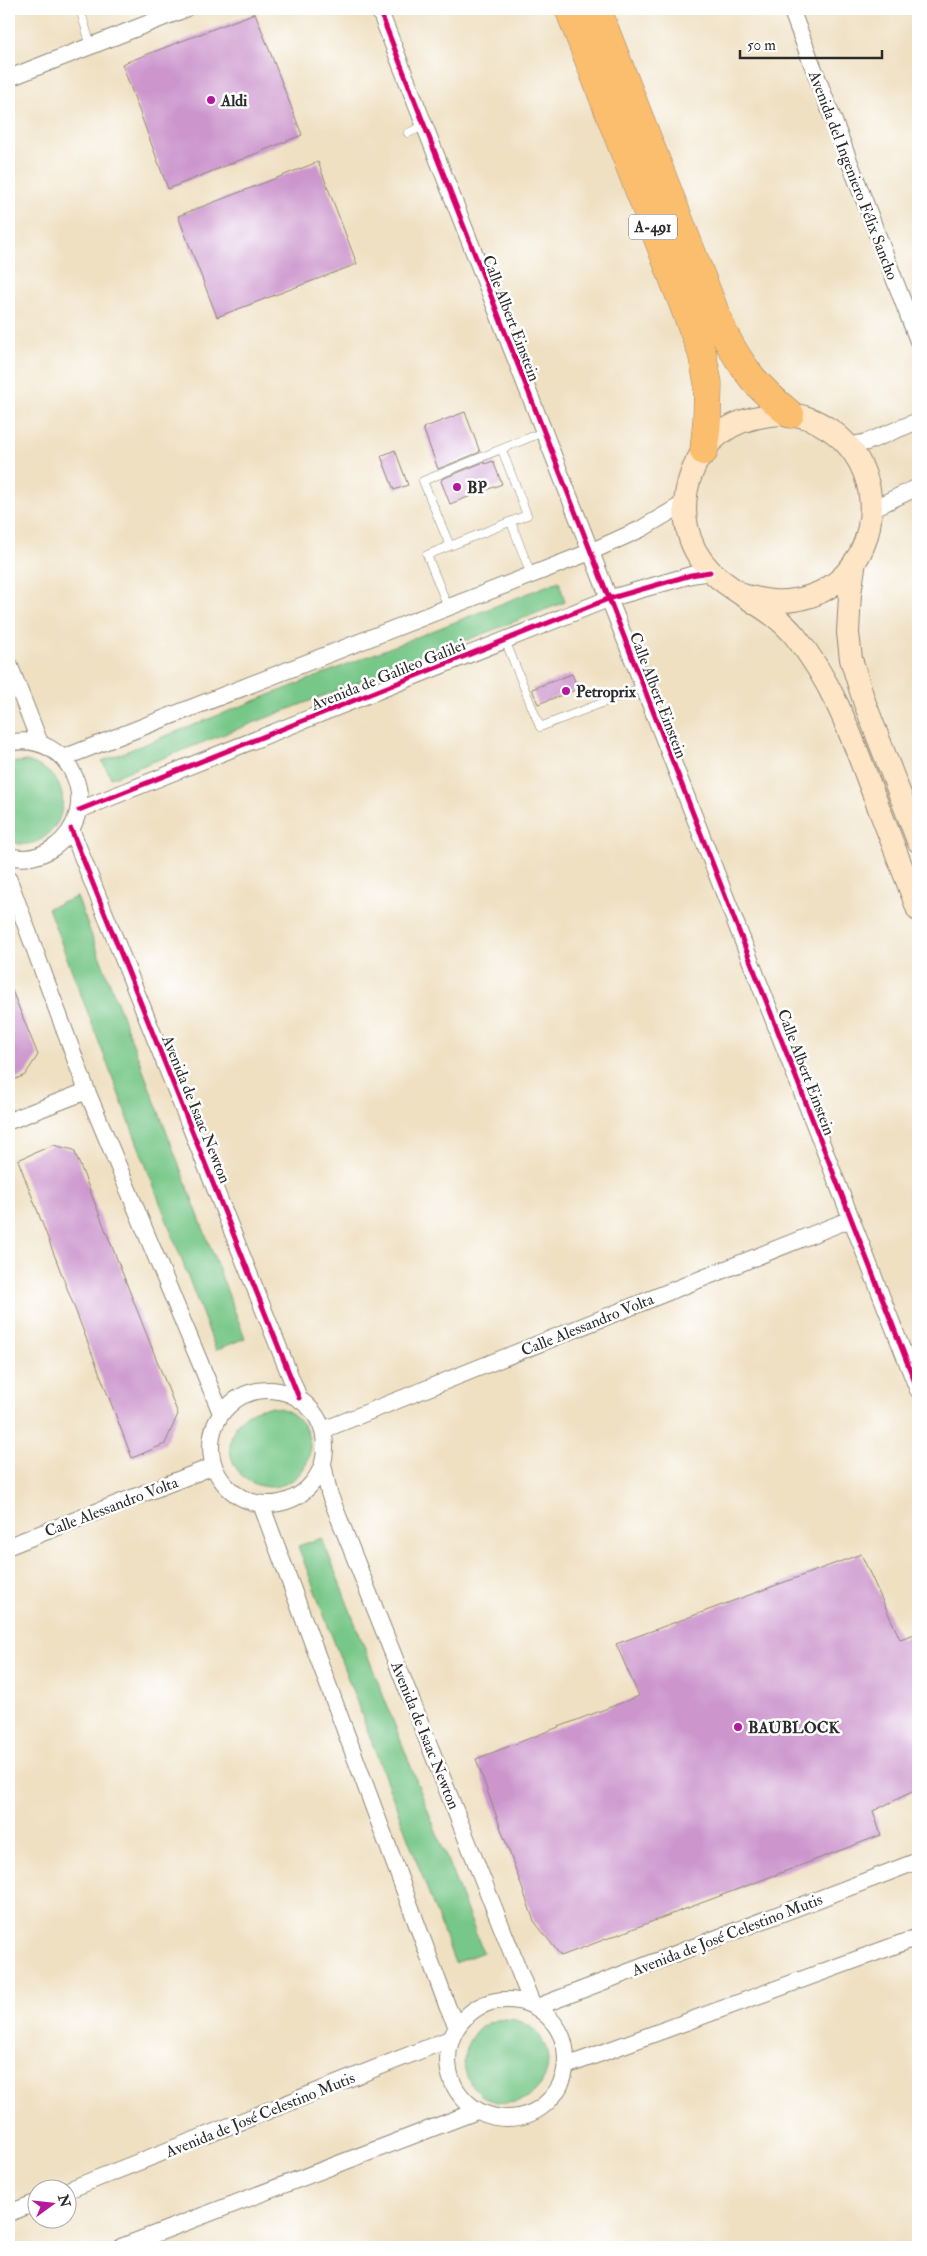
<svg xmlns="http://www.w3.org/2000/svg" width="927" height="2256" font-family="'IM FELL Double Pica',serif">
<rect width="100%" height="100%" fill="#fff"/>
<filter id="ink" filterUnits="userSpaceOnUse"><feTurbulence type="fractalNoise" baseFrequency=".02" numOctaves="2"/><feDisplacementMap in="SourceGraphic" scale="10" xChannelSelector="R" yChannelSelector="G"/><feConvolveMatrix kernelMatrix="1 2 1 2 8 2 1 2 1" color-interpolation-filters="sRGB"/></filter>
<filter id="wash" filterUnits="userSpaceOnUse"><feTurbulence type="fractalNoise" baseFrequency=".0096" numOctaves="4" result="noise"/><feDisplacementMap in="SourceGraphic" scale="20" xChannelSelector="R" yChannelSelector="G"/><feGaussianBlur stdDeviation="1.12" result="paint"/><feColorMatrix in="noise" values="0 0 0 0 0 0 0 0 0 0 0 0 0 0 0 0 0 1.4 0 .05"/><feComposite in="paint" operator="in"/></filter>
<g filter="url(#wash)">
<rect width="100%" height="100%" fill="#efe0c2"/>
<path fill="#77c788" stroke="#51795a" d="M559,581L565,602L111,778L102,761Z
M27,761C94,782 54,861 9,841V763Z
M77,897L245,1338L216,1350L48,908Z
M230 1447a40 40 0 1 1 80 0a40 40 0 1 1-80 0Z
M322,1538L483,1952L455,1963L298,1546Z
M464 2061a42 42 0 1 1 84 0a42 42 0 1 1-84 0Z"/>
<g id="blocks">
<path fill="#cc96cd" d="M255,13L302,135L168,189L122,64Z
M318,162L357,264L217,317L178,216Z
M465,412L480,452L438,469L423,428Z
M395,450L408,485L394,490L381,456Z
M493,461L502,484L450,504L441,481L442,479L484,462L485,464Z
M572,674L578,689L538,704L532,689Z
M9,983L38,1055L25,1075L9,1082Z
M53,1145L74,1150L178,1414L165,1444L132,1458L18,1160Z
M861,1554L900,1639L918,1633V1789L873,1811L881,1835L561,1956L534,1921L476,1759L639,1696L616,1644Z"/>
</g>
</g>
<g filter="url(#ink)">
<use href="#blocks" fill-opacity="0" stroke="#8d8676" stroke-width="1"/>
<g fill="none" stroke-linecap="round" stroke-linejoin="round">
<g stroke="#8d8676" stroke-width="9">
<path id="lane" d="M80,9L91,46
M408,133L424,126
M502,450L527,515L450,546L423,481L543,432
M511,522L531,575
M448,607L427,555L450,546
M505,640L540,727L643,687"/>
</g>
<g stroke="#8d8676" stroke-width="18">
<path id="street" d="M379,9L918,1390
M791,9L918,341
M9,78L185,9
M848,446L867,442L918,421
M872,509L918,487
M9,664L40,743
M9,743C72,729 106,811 53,848C40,857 24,860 9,856
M63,758L590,552L641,529L685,503
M79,810L608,599L691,575L710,572
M71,829L299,1398
M9,880L87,1091L221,1413
M9,1121L87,1091
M211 1447a57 57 0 1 1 114 0a57 57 0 1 1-114 0Z
M323,1430L851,1219
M323,1464L329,1493L533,2006
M261,1504L448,2008L457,2027
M9,1546L214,1466
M448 2059a59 59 0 1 1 118 0a59 59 0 1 1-118 0Z
M537,2007L918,1861
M566,2066L918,1937
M68,2190L452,2038
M9,2213L38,2202
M121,2247L477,2111"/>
</g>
<g stroke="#8d8676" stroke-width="24">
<path id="secondary" d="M855,561L850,594L848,633L851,659L864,701L918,841
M746,596C762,600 777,603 794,600C878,588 898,475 829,429C816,420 800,414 784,414C761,415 739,419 721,433C693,454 680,493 687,527C699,588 761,594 795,636C830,679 849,729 868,780C885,824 902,867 918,910"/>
</g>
<g stroke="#8d8676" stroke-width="29">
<path id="highway" d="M569,9L702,353L708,383L707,420L704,451
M597,9L722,330C743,370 756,386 790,414"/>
</g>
<use href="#lane" stroke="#fff" stroke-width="8"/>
<use href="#street" stroke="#fff" stroke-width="16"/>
<use href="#secondary" stroke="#fde5c5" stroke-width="22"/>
<use href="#highway" stroke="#fbbd6e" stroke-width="28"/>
<g stroke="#fff" stroke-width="8">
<path id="cycleway" d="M379,9L918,1390
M79,810L608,599L691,575L710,572
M71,829L299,1398"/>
</g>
<use href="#cycleway" stroke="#d6006c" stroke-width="5"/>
</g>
</g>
<g fill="#b5179e" stroke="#fff" stroke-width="2">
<circle cx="211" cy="100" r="5"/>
<circle cx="457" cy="487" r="5"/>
<circle cx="566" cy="691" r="5"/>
<circle cx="738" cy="1727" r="5"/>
</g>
<g text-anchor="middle" stroke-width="5" stroke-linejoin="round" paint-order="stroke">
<rect fill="#fff" stroke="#6b6b6b" stroke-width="1" x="629" y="214.5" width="48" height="25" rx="4"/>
<g font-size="15" font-weight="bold" fill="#2b2b2b">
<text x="653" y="232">A-491</text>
</g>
<g font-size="16" font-weight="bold" fill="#2b2b2b" stroke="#fff" text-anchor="start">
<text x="221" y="106">Aldi</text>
<text x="467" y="493">BP</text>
<text x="576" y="697">Petroprix</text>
<text x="748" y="1733">BAUBLOCK</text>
</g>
<g font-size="16" fill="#2b2b2b" stroke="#fff">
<text transform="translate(854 175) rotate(69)" y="6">Avenida del Ingeniero Félix Sancho</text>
<text transform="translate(512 318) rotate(69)" y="6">Calle Albert Einstein</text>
<text transform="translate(388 674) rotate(-22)" y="6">Avenida de Galileo Galilei</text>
<text transform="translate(659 695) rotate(69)" y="6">Calle Albert Einstein</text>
<text transform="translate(807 1072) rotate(69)" y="6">Calle Albert Einstein</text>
<text transform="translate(197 1109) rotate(68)" y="6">Avenida de Isaac Newton</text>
<text transform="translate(587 1324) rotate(-22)" y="6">Calle Alessandro Volta</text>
<text transform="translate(111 1506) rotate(-21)" y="6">Calle Alessandro Volta</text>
<text transform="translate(426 1735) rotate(68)" y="6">Avenida de Isaac Newton</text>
<text transform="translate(727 1934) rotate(-21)" y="6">Avenida de José Celestino Mutis</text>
<text transform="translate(260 2114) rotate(-22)" y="6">Avenida de José Celestino Mutis</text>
</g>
</g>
<rect width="927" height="2256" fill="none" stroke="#fff" stroke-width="30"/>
<g transform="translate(52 2204) rotate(75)"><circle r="24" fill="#ffffff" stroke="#aaaaaa"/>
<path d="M0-4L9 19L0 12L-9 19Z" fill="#b5179e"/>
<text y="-8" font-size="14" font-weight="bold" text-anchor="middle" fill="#2b2b2b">N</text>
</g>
<path d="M740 50v8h142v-8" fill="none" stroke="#2b2b2b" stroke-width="2.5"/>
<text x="747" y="50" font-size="15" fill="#2b2b2b" stroke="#ffffff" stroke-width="4" paint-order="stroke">50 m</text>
</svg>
